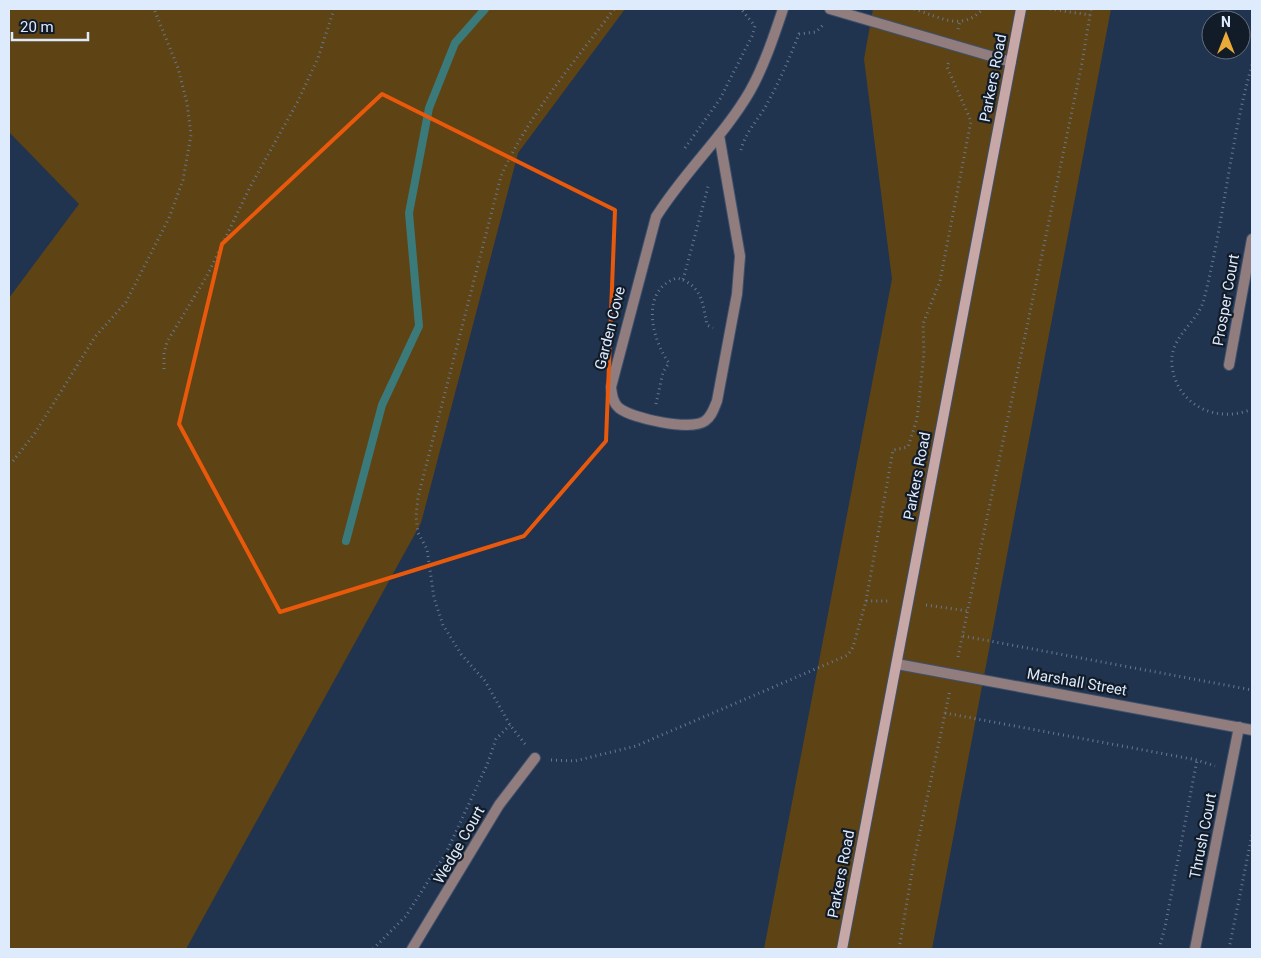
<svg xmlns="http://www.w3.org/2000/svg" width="1261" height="958" font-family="Roboto,sans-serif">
<rect width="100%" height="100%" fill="#203450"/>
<path fill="#5e4315" d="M9,9H625L518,153L421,523L186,949H9V298L79,204L9,132Z
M873,9H1111L932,949H764L892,279L864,59Z"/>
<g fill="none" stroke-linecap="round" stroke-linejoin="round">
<path stroke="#3b7a7b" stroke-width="8" d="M346,541L382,405L419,326L409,213L429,108L455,43L485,9"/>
<g stroke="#3e516c" stroke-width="12">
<path id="minor" d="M830,9L1011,62
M719,135L740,256L737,294L717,401C714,408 712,416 705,421C691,431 633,419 619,408C613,403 612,395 611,387L656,217C684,172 724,136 750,91C764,66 774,36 783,9
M1229,365L1252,239
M412,949L499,805L535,758
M1195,949L1239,727"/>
</g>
<g stroke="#3e516c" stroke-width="12">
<path id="tertiary" d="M897,664L1252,730"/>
</g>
<g stroke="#3e516c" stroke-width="12">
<path id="secondary" d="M842,949L1021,9"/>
</g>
<path stroke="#677890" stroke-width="3" stroke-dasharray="1 4" stroke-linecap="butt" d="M914,9C940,17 961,32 983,9
M1050,9L1090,15
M958,29L960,22
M1252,65C1230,141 1224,222 1204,299C1198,324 1169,335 1172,366C1177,406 1218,424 1252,409
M685,148L720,99L752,36L755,26L741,9
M741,150C745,132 760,118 768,102C780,80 790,57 799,34L816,32L824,24
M683,280C703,289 703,306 707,325L713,328
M164,369V353L167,342L208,274L249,189L298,101L318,58L334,9
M656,404L663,372L669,363C652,340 639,290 677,278L683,280L709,183
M13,461L35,433L95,337L126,302L169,218L183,180L191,135L187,103L178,68L154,9
M866,601L893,450L908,447L917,419L924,353L923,324L940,281L971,121L947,67L949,61
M926,605L968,611
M963,636L1252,690
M958,657L1082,63L1091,9
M945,713L1197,760L1215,766
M525,744L510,725L485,681L461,654L443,625L434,598L427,549L418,533L416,516L418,497L501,176C529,114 574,63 614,9
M551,760L575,761L636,746L848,655L853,647L866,601H890
M373,949L406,916L446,853L487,765L496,739L510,725
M899,949L914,860L950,690
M1159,949L1165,927L1197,760
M1229,949L1252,835"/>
<use href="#minor" stroke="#927d7e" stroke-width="10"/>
<use href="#tertiary" stroke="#927d7e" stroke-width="10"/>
<use href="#secondary" stroke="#c8a7a7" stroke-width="10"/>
</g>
<path fill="none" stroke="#e8590c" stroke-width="4" stroke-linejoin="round" d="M382,94L615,210L606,441L524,536L280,612L179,424L222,244Z"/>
<g text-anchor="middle" stroke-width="4.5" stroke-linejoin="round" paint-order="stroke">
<g font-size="15" fill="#deebfd" stroke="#121b28">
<text transform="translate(993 78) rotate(-79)" y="5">Parkers Road</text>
<text transform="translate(1226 300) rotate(-80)" y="5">Prosper Court</text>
<text transform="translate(610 328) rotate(-76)" y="5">Garden Cove</text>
<text transform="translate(917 476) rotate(-79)" y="5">Parkers Road</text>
<text transform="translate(1077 682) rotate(10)" y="5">Marshall Street</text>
<text transform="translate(1203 836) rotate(-79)" y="5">Thrush Court</text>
<text transform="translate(459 845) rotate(-60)" y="5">Wedge Court</text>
<text transform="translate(841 874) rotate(-79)" y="5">Parkers Road</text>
</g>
</g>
<rect width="1261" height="958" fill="none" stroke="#deebfd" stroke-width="20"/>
<g transform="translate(1226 35)"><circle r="24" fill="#121b28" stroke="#646e7d"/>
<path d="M0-4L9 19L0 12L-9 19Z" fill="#eaaa39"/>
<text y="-8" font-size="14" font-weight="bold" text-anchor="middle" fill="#deebfd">N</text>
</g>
<path d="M12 32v8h76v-8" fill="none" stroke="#deebfd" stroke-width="2.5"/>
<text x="20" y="32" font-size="15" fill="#deebfd" stroke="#121b28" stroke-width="4" paint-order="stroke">20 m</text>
</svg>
